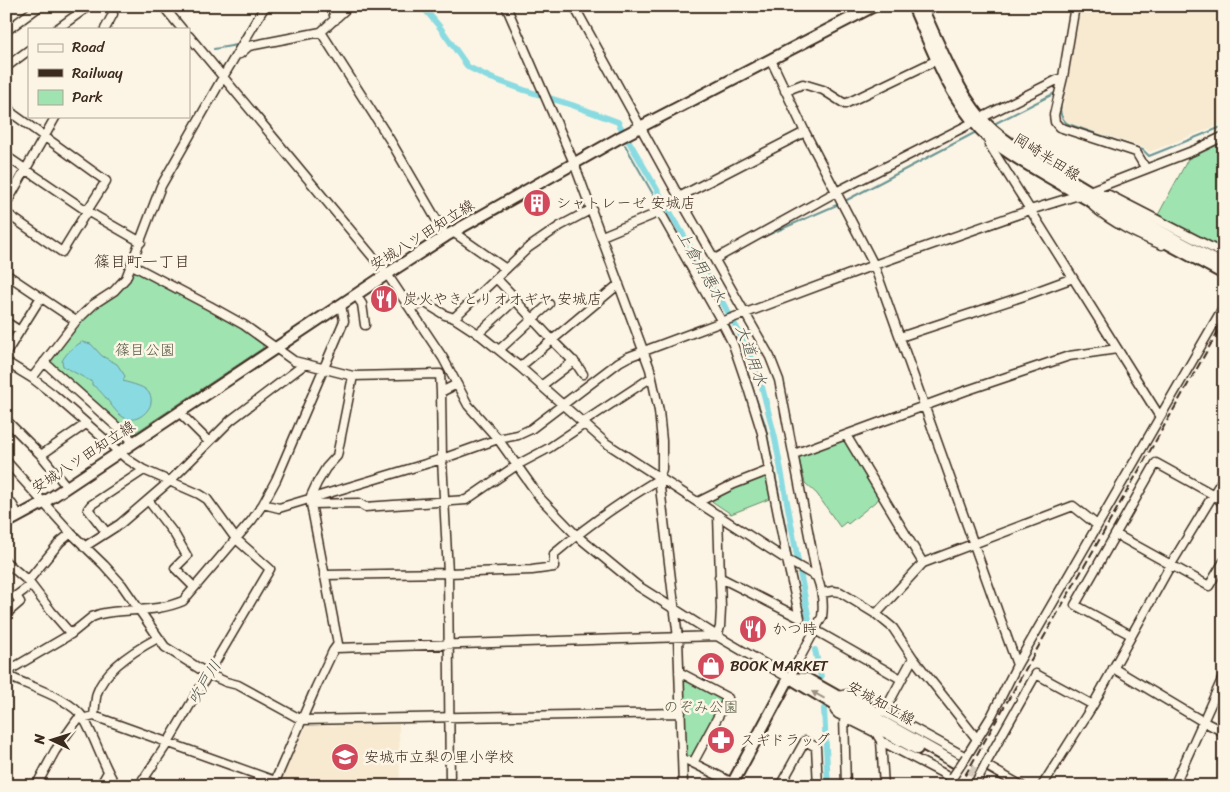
<svg xmlns="http://www.w3.org/2000/svg" width="1230" height="792" font-family="Sriracha,'Klee One',sans-serif">
<rect width="100%" height="100%" fill="#fcf5e5"/>
<filter id="ink" filterUnits="userSpaceOnUse"><feTurbulence type="fractalNoise" baseFrequency=".02" numOctaves="2"/><feDisplacementMap in="SourceGraphic" scale="10" xChannelSelector="R" yChannelSelector="G"/><feConvolveMatrix kernelMatrix="1 2 1 2 8 2 1 2 1" color-interpolation-filters="sRGB"/></filter>
<g filter="url(#ink)">
<path fill="#f7ead0" d="M1081,6H1224V123L1149,152L1145,148L1070,124L1065,121L1062,112Z
M399,724L400,786H278L306,726Z"/>
<path fill="#9fe4b0" stroke="#6d8767" d="M1224,142V249L1158,215L1188,159Z
M134,270L233,322L263,343V348L132,435H129L48,361L79,322Z
M844,439L880,498L848,524L846,522L840,527L817,494L805,483L798,455Z
M766,476L772,498L731,514L707,498Z
M684,677L723,698L724,702L693,758L690,759L684,754L682,678Z"/>
<path fill="#8adbe1" stroke="#6a9493" d="M82,342L91,344L102,356L117,364L125,376L123,381C131,384 147,386 150,395C156,407 139,422 128,419C114,416 107,393 92,385V382L63,366L62,361C67,352 73,347 82,342Z"/>
<g fill="none" stroke-linecap="round" stroke-linejoin="round">
<path stroke="#6a9493" stroke-width="2" d="M1072,43L1079,6
M214,49L237,45L260,6
M1064,87C1062,101 1055,115 1068,124L1143,150L1149,156L1224,126
M992,125L1057,92
M625,145L662,210
M843,202L978,131
M756,240L839,204
M701,277L725,318
M727,322L735,341
M738,347L765,424L792,560"/>
<path stroke="#8adbe1" stroke-width="6" d="M422,6L439,26L468,67L491,78L524,90L572,105L618,122L620,126L724,305L744,341L762,387L775,438L809,620
M815,650L821,677
M824,709L828,786"/>
<path stroke="#d5ccbd" stroke-width="10" stroke-dasharray="10 5" stroke-linecap="butt" d="M956,763L984,777"/>
<g stroke="#3b2a1e" stroke-width="11">
<path id="minor" d="M163,6L182,29
M332,6L335,20
M506,6L574,163L650,369L659,411L662,441V469L659,479L678,638L683,786
M1075,6L1063,77L1054,115L1055,122L1059,127L1136,152L1146,169
M57,29L89,6
M105,29L113,14L108,6
M6,31L40,6
M321,32L390,140L446,236
M189,36L387,274L443,358L468,405L498,439L541,499L576,535L638,586L717,636L789,678L822,617C824,603 822,590 817,577L779,380L770,357L679,197L574,6
M240,54L249,46L321,32L349,6
M771,60L805,132L874,265L1017,665
M6,67L29,50
M785,91L803,84L823,90L845,104L937,60
M6,104L13,114L106,181L87,211L141,242
M981,118L1063,77
M991,138L989,144L1160,417
M6,156L87,211L62,252L6,213
M1096,195H1109L1224,254
M679,197L805,132
M6,204L56,116
M1094,207C1114,224 1138,235 1162,245
M453,232L506,269
M602,236L660,212L722,322L733,344L748,388L762,433L787,560L800,618L719,577
M715,259L836,192L974,122
M132,265L210,306L244,325L294,361L353,376L440,374L441,392
M6,274L76,321
M356,295L362,304L365,325
M515,300L553,341L577,365L583,374
M411,309L424,302L445,315L454,318L480,335L520,367L606,443L787,560L817,577
M454,318L528,248L560,226L592,209
M6,322L20,331
M478,334L516,299L496,278
M900,337L1024,296L1073,278
M499,350L549,304
M6,353L41,297
M6,362L32,378L54,395L127,459L144,470L199,494L207,499L236,539L270,569L167,744L139,786
M44,362L134,442
M520,367L619,284
M32,378L76,321L94,304L114,291L126,278L161,186L223,77L265,6
M541,386L574,361
M179,412L209,442
M6,420L41,455L67,487
M582,423L652,377
M846,435L923,563
M794,454L965,391L1069,356L1117,349
M41,455L86,424
M6,461L71,533L104,565L122,585L165,647L208,674L226,682L238,685L302,720L681,713
M148,500L175,535L187,556L175,568L194,587
M310,501V498L317,483L326,468L337,456L353,376
M6,502L12,504L19,516
M698,502L734,484L770,470
M263,504L279,508L442,459L498,439L518,435L531,429L619,362L628,357L874,265L1030,210L1079,195L1195,150L1224,136
M106,532L88,509L91,505L144,470
M1117,535L1209,586L1224,561
M84,547L120,524L170,481L231,420L305,364
M6,562L28,581L51,611L71,634
M324,575L448,573L532,570L554,567V554C588,525 621,502 659,479
M28,581L60,542L71,533
M822,593L833,591L840,592L876,614L893,628L913,658L977,739
M6,614L20,602L16,596L31,585
M876,614L923,563L1073,506L1097,525
M815,630L901,679
M1131,635L1075,605L1156,463L1214,495L1224,504
M336,648L717,636L720,627L721,609L718,515
M1113,668L1202,721L1224,732
M6,672L71,634L92,617L100,614C129,608 155,613 183,601L252,520L263,504L276,480L344,321L341,305
M679,672L728,698L693,763
M6,674L10,677C31,687 72,699 84,719C96,740 103,765 116,786
M838,696L847,694L874,710L884,712L966,757L992,715L1017,665L1224,306
M835,705V711L838,714L876,733L881,741L952,778L948,786
M884,712L913,658
M94,716L275,781
M844,716L846,786
M881,741L884,786
M689,761L739,786
M143,779L158,786
M36,786L55,751L77,720L94,716C95,709 95,700 97,693C105,669 137,649 158,638
M100,786L108,772
M273,786L316,687L333,651L338,644L311,504L359,503L365,507L466,500L517,465L549,448L583,425
M450,786L448,573L442,459L441,392L457,384
M780,786L805,741L816,747L818,786
M1022,786L985,765L1036,674L1093,705
M1042,786L1093,705L1170,566L1224,477
M1174,786L1224,675"/>
</g>
<g stroke="#3b2a1e" stroke-width="14">
<path id="major" d="M913,6C932,48 948,95 980,129C1003,153 1036,169 1064,186C1117,217 1171,245 1224,274
M921,6C939,43 954,85 980,117C999,140 1028,155 1054,170C1110,204 1166,235 1224,265
M6,523L43,503L387,274L446,236L619,138L874,6
M789,678L807,679L956,763
M790,678L835,705L917,749
M984,777L1000,786
M731,786L789,678"/>
</g>
<use href="#minor" stroke="#fcf5e5" stroke-width="8"/>
<use href="#major" stroke="#fcf5e5" stroke-width="10"/>
<path stroke="#3b2a1e" stroke-width="2" stroke-dasharray="8 4" stroke-linecap="butt" d="M959,786L1224,321"/>
<g stroke="#3b2a1e" stroke-width="11" stroke-linecap="butt">
<path id="minor-bridge" d="M952,778L966,757
M974,786L985,765"/>
</g>
<use href="#minor-bridge" stroke="#fcf5e5" stroke-width="8"/>
</g>
<defs><path id="oneway-solid" d="M-6-.8H1V-3.2L6.5 0L1 3.2V.8H-6Z" transform="scale(1.25)"/></defs>
<use fill="#9c9082" href="#oneway-solid" transform="translate(818 695) rotate(-151)"/>
</g>
<defs>
<g id="building-disc" transform="scale(1.4375)"><circle r="9.5" fill="#d1495b" stroke="#fcf5e5"/><path d="M-4-6H4V6H1V3H-1V6H-4ZM-2.5-4.3h1.7v1.8h-1.7ZM.8-4.3h1.7v1.8H.8ZM-2.5-1h1.7V.8h-1.7ZM.8-1h1.7V.8H.8Z" fill="#fff"/></g>
<g id="restaurant-disc" transform="scale(1.4375)"><circle r="9.5" fill="#d1495b" stroke="#fcf5e5"/><path d="M-5-6h1v4h1v-4h1v4h1v-4h1v5L-1.5 .5V6h-2V.5L-5-1ZM5-6V6H3V1.5H1.5Q1.5-4 5-6Z" fill="#fff"/></g>
<g id="shop-disc" transform="scale(1.4375)"><circle r="9.5" fill="#d1495b" stroke="#fcf5e5"/><path d="M-5-2.5h2.3a2.7 3.5 0 0 1 5.4 0H5L5.5 6h-11ZM-1.5-2.5h3a1.5 2.3 0 0 0-3 0Z" fill="#fff"/></g>
<g id="pharmacy-disc" transform="scale(1.4375)"><circle r="9.5" fill="#d1495b" stroke="#fcf5e5"/><path d="M-2-6h4v4h4v4h-4v4h-4v-4h-4v-4h4Z" fill="#fff"/></g>
<g id="school-disc" transform="scale(1.4375)"><circle r="9.5" fill="#d1495b" stroke="#fcf5e5"/><path d="M0-5L7-2L0 1L-7-2ZM-4 1L0 2.5L4 1V4Q0 6-4 4Z" fill="#fff"/></g>
</defs>
<g fill-rule="evenodd">
<use href="#building-disc" x="537" y="203"/>
<use href="#restaurant-disc" x="384" y="299"/>
<use href="#restaurant-disc" x="753" y="629"/>
<use href="#shop-disc" x="711" y="666"/>
<use href="#pharmacy-disc" x="721" y="740"/>
<use href="#school-disc" x="345" y="757"/>
</g>
<g text-anchor="middle" stroke-width="5" stroke-linejoin="round" paint-order="stroke">
<g font-size="15" fill="#3b2a1e" stroke="#fcf5e5">
<text transform="translate(1047 157) rotate(32)" y="5">岡崎半田線</text>
<text transform="translate(422 235) rotate(-32)" y="5">安城八ツ田知立線</text>
<text transform="translate(83 457) rotate(-33)" y="5">安城八ツ田知立線</text>
<text transform="translate(881 703) rotate(29)" y="5">安城知立線</text>
</g>
<g font-size="15" fill="#3b2a1e" stroke="#fcf5e5" text-anchor="start">
<text x="556" y="208">シャトレーゼ 安城店</text>
<text x="403" y="304">炭火やきとりオオギヤ 安城店</text>
<text x="772" y="634">かつ時</text>
<text x="730" y="671">BOOK MARKET</text>
<text x="740" y="745">スギドラッグ</text>
<text x="364" y="762">安城市立梨の里小学校</text>
</g>
<g font-size="15" fill="#545842" stroke="#fcf5e5">
<text x="145" y="355">篠目公園</text>
<text x="701" y="712">のぞみ公園</text>
</g>
<g font-size="16" fill="#3b2a1e" stroke="#fcf5e5">
<text x="142" y="267">篠目町一丁目</text>
</g>
<g font-size="16" font-style="italic" fill="#4f564f" stroke="#fcf5e5">
<text transform="translate(702 266) rotate(60)" y="6">上倉用悪水</text>
<text transform="translate(752 355) rotate(70)" y="6">大道用水</text>
<text transform="translate(204 682) rotate(-59)" y="6">吹戸川</text>
</g>
</g>
<rect width="1230" height="792" fill="none" stroke="#fcf5e5" stroke-width="25"/>
<rect x="12" y="12" width="1205" height="767" fill="none" stroke="#3b2a1e" stroke-width="2" filter="url(#ink)"/>
<rect x="28" y="28" width="162" height="90" fill="#fcf5e5" stroke="#afa495"/>
<rect x="38" y="44" width="25" height="8" fill="#fcf5e5" stroke="#afa495"/>
<text x="72" y="52" font-size="15" fill="#3b2a1e">Road</text>
<rect x="38" y="69" width="25" height="8" fill="#3b2a1e" stroke="#afa495"/>
<text x="72" y="78" font-size="15" fill="#3b2a1e">Railway</text>
<rect x="38" y="90" width="25" height="15" fill="#9fe4b0" stroke="#afa495"/>
<text x="72" y="102" font-size="15" fill="#3b2a1e">Park</text>
<g transform="translate(52 740) rotate(274)" stroke="#fcf5e5" stroke-width="4" paint-order="stroke">
<path d="M0-4L9 19L0 12L-9 19Z" fill="#3b2a1e"/>
<text y="-8" font-size="14" font-weight="bold" text-anchor="middle" fill="#3b2a1e">N</text>
</g>
</svg>
